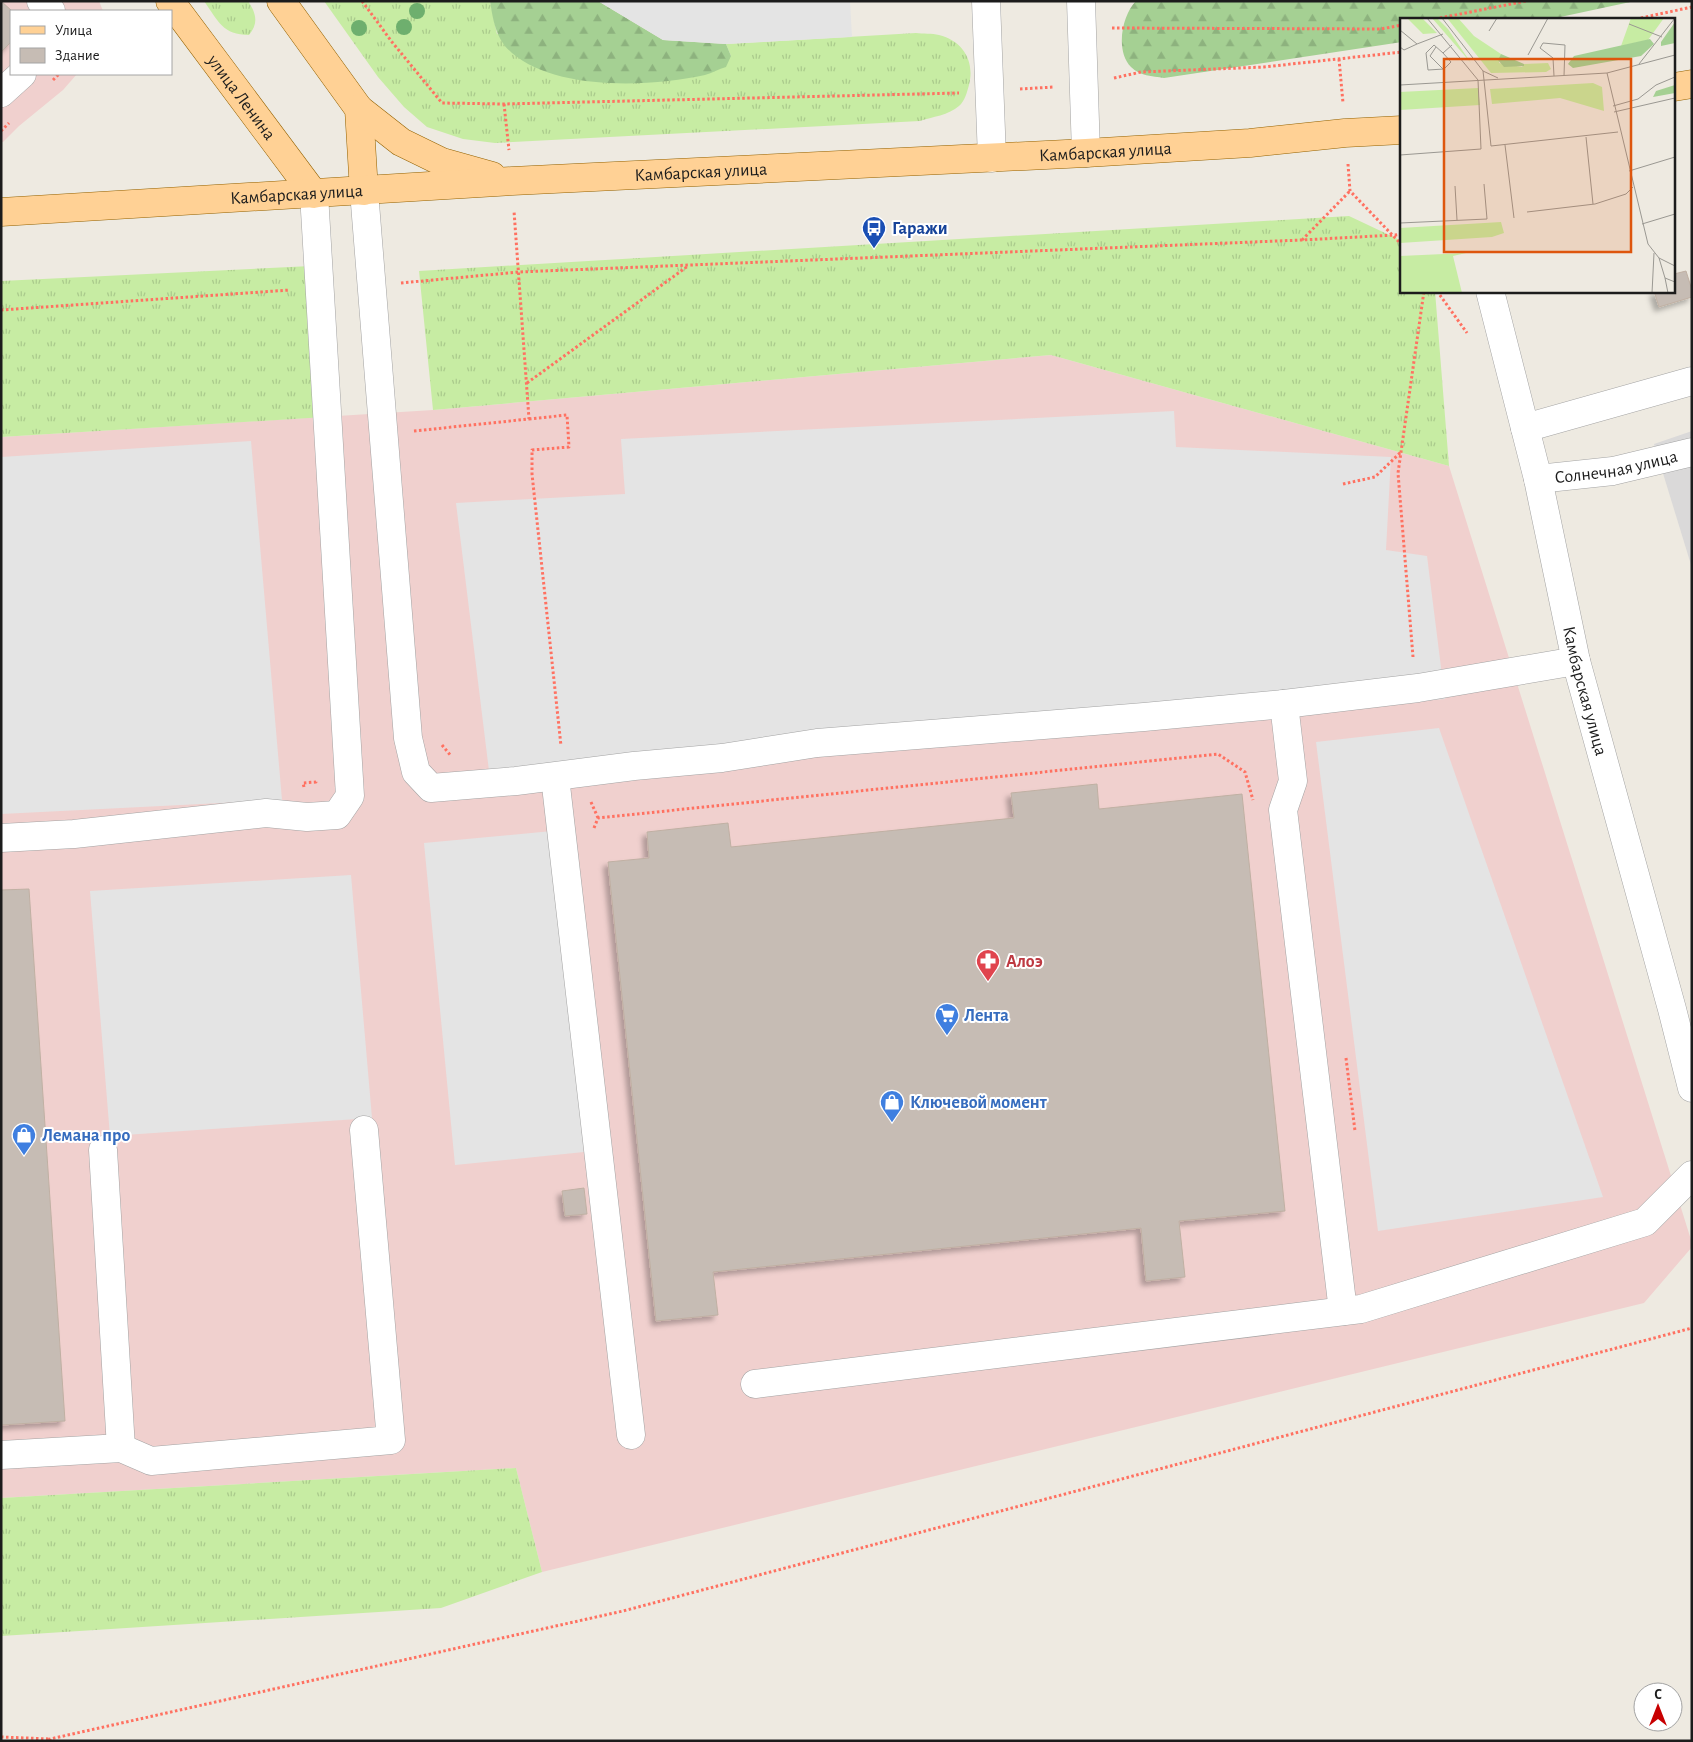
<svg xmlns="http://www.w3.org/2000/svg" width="1693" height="1742" font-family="'Alegreya Sans',sans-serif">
<defs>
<pattern id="grass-tufts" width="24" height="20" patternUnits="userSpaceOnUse" patternTransform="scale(1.25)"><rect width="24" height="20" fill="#c7eca3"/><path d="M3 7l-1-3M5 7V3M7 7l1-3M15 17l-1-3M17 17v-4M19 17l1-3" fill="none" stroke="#aaca8c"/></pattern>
<pattern id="forest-firs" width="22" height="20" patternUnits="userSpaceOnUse" patternTransform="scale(1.25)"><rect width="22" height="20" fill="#a5d093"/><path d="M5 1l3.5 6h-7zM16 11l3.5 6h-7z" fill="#8db27e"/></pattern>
<filter id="shadow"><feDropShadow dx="-4.5" dy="4.5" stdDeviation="2.5" flood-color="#0004"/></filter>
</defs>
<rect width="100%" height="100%" fill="#eeeae1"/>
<path fill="#dad9d9" d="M1692,431V568L1654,444Z"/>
<path fill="#f0d0ce" d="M1,1H99L103,11H11V74H77L63,90L19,126L3,142H1Z
M1051,355L1449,466L1692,1243V1247L1644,1303L542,1572L516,1468L1,1498V437L433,410Z"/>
<path fill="url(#grass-tufts)" d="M204,1H248C256,13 259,23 249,35C223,35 218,21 204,1Z
M324,1H490L497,34L731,56L726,44L916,33C923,34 932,33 939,35C963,41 975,61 969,85C967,92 965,101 959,106C949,115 932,117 920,121L495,143L463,139L427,127L404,107L378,77Z
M1349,216L1402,241V291H1435L1449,466L1051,355L433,410L419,271Z
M311,266L325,417L1,437V281Z
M516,1468L542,1572L441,1608L1,1636V1498Z"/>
<path fill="url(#forest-firs)" d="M490,1H598L663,40L726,44L731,56L726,67C719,69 712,73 705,75C651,87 556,91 512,53C496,40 493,20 490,1Z
M1136,1H1635L1551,19H1402V42L1164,78C1152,76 1140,76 1131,67C1115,51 1122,15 1136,1Z"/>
<path fill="#e4e4e4" d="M598,1H850L852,37L726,44L663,40Z
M1174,411L1176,447L1391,457L1386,550L1427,556L1445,699L490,779L456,503L625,494L621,439Z
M251,441L282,800L1,814V457Z
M1439,728L1603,1197L1378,1231L1316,742Z
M552,831L584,1152L455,1165L424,843Z
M351,875L372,1118L110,1136L90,891Z"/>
<path fill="#c6bcb4" stroke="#c0b0a3" filter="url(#shadow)" d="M1,1L12,11L11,42L1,52Z
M1686,271L1692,290V297L1659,307L1654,291H1674V274Z
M1097,784L1099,809L1242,794L1285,1211L1179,1221L1185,1277L1146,1281L1141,1228L713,1272L718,1315L656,1321L608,862L649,858L647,832L728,823L731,847L1014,818L1011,793Z
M29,889L65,1421L1,1425V890Z
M584,1188L587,1214L565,1216L562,1191Z"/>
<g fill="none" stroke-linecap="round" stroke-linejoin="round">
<g stroke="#a3a3a3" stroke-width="29">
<g id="minor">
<path d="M41,1L51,11"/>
<path d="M986,1L992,158"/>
<path d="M1081,1L1086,153"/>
<path d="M1,93L22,74"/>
<path d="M364,191L408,738L416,772L431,788L516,781L634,766L722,758L817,743L1144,717L1284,704L1418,688L1576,661"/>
<path id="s1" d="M1490,291L1538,479L1576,661L1672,1009L1692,1088"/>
<path d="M1525,428L1692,381"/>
<path id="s2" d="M1538,479L1613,471L1692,452"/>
<path d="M1284,704L1293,781L1283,810L1343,1311"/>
<path d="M555,777L631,1435"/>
<path d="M1,838L74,834L266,813L307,817L337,815L350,796L314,194"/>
<path d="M103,1150L121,1448"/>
<path d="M755,1384L1361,1309L1645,1222L1692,1175"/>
<path d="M1,1455L121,1448L151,1461L391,1440L364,1130"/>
</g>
</g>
<g stroke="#946200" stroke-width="29">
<g id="major">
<path id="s3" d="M170,1L314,194"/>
<path d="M281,1L359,109L364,191"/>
<path d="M1674,87L1692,84"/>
<path d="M359,109L401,142L442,162L492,176"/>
<path id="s4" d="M1,212L512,181L1086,153L1250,143L1345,133L1402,130"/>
</g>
</g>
<path stroke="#ff7161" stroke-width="3" stroke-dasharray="2.5 2.5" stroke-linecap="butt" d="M362,1L392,42L442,103L504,104L959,93
M1435,19L1526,1
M1636,19L1692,7
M1112,28L1381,29L1402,25
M1339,59L1343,103
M1114,78L1141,72L1264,67L1402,52
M53,80L59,74
M1020,89L1054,87
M504,104L509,150
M1,131L9,123
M1348,164L1350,191L1402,245
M1302,240L1350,191
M401,283L519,272L1302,240L1395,235L1402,234
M1437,291L1467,333
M1,310L290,290
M527,383L688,266
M529,419L567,415L569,447L532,450V474L561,746
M414,431L529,419L514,211
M1343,484L1375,477L1401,452
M1413,657L1398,473L1424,291
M442,745L451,756
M304,787L303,783L316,782V780
M591,802L598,818
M594,828L598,818L1218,754L1245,772L1253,800
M1346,1058L1355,1131
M1,1737L50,1739
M50,1741V1739L623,1611L1692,1328"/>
<use href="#minor" stroke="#fff" stroke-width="28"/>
<use href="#major" stroke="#ffd195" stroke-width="28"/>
</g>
<g fill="#6eaf6e">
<circle cx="417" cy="11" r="8"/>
<circle cx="404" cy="27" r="8"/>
<circle cx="359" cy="28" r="8"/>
</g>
<defs>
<g id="bus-pin" transform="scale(1.25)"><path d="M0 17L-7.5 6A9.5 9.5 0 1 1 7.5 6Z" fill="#1a4fb4" stroke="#fff"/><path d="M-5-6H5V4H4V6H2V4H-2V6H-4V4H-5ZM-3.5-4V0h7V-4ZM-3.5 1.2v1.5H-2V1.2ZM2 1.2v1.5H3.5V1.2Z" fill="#fff"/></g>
<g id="pharmacy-pin" transform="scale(1.25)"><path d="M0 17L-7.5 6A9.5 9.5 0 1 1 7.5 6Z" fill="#e0444e" stroke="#fff"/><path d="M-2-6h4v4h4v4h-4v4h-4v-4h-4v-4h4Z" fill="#fff"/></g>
<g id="supermarket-pin" transform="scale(1.25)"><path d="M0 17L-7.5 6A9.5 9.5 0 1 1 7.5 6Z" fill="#3f7fe0" stroke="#fff"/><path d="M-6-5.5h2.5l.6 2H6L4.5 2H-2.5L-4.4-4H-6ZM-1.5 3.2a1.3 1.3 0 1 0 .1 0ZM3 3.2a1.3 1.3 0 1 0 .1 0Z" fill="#fff"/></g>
<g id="shop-pin" transform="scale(1.25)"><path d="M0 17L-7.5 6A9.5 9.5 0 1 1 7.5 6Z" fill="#3f7fe0" stroke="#fff"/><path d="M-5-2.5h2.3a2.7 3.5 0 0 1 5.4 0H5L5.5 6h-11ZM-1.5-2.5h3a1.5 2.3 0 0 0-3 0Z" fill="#fff"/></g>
</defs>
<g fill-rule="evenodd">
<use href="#bus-pin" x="874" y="228"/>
<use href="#pharmacy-pin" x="988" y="961"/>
<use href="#supermarket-pin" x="947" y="1015"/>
<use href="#shop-pin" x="892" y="1102"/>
<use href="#shop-pin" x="24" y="1135"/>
</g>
<g text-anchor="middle" stroke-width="4" stroke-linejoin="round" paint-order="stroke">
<g font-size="18" fill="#1c1c1c" stroke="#fff">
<text dy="6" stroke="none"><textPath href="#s3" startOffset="120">улица Ленина</textPath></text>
<text dy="6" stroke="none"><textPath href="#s4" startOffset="1106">Камбарская улица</textPath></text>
<text dy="6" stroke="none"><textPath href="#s4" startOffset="701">Камбарская улица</textPath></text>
<text dy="6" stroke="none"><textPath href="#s4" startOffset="296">Камбарская улица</textPath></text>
<text dy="6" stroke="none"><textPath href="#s2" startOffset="79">Солнечная улица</textPath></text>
<text dy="6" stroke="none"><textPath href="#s1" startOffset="411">Камбарская улица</textPath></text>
</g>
<g font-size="18" font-weight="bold" fill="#164399" stroke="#fff" text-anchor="start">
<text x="892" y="234">Гаражи</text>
</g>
<g font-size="18" font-weight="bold" fill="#be3a42" stroke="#fff" text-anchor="start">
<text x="1006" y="967">Алоэ</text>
</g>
<g font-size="18" font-weight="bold" fill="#366cbe" stroke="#fff" text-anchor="start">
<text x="964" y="1021">Лента</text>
<text x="910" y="1108">Ключевой момент</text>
<text x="42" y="1141">Лемана про</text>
</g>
</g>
<g transform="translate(1400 18)">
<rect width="275" height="275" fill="#eeeae1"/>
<path d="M7,0H22L37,15L23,16ZM32,0H37L48,11L71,45ZM47,0H58L74,18L101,36L99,45L122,49L124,46L148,45L151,51L146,54L91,55ZM231,0H264L248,22L221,28ZM193,65L202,69L204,93L160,80L92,86L90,71ZM78,70L80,87L0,92V74ZM101,204L104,215L92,219L0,225V210ZM66,235L53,238L62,275H0V238Z" fill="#c7eca3"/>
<path d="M275,4V25L261,28V24ZM250,21L254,26L241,38L173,50L168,46L174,38ZM101,36L124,46V48L104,49L98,42ZM275,67V75L253,79L256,73Z" fill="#a5d093"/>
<path fill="none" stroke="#9a9892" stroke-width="1" d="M27,0L78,62M42,0L83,53L84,62M229,6L262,19M0,12L17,26L43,16M89,13L97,0M0,29L4,32L17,26M36,29L30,38L43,51M43,35L51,44L44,51L28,52L26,35L34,27L43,35L52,27M128,37L148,0M239,46L275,0M83,53L98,60M207,55L248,226L259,240L275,248M154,58L153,40L140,30L143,25L165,27L164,58M84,62L91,128L218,114M0,67L207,55L275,37M213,88L238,81L256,67L275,59M214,94L275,80M186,119L193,186M105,127L114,200M0,137L81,131L78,62M229,153L275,139M55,168L57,202M127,194L195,186L226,176L233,169M0,205L87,201L84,166M242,206L275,196M259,240L265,260M252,275L254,235M268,275L265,260L275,264"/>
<path fill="#de560d" fill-opacity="0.15" stroke="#de560d" stroke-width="2.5" d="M44,41H231V234H44Z"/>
<rect width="275" height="275" fill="none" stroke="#1c1c1c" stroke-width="2.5"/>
</g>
<rect width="1693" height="1742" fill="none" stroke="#1c1c1c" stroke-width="5"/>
<rect x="10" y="10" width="162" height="65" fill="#ffffff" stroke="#a4a4a4"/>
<rect x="20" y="26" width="25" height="8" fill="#ffd195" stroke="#a4a4a4"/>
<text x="55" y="35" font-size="15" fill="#1c1c1c">Улица</text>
<rect x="20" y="48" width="25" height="15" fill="#c6bcb4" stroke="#a4a4a4"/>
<text x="55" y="60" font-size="15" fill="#1c1c1c">Здание</text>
<g transform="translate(1658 1707)"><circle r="24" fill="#ffffff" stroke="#a4a4a4"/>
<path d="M0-4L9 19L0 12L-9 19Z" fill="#c80001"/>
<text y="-8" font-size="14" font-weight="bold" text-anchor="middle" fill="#1c1c1c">С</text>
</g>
</svg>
